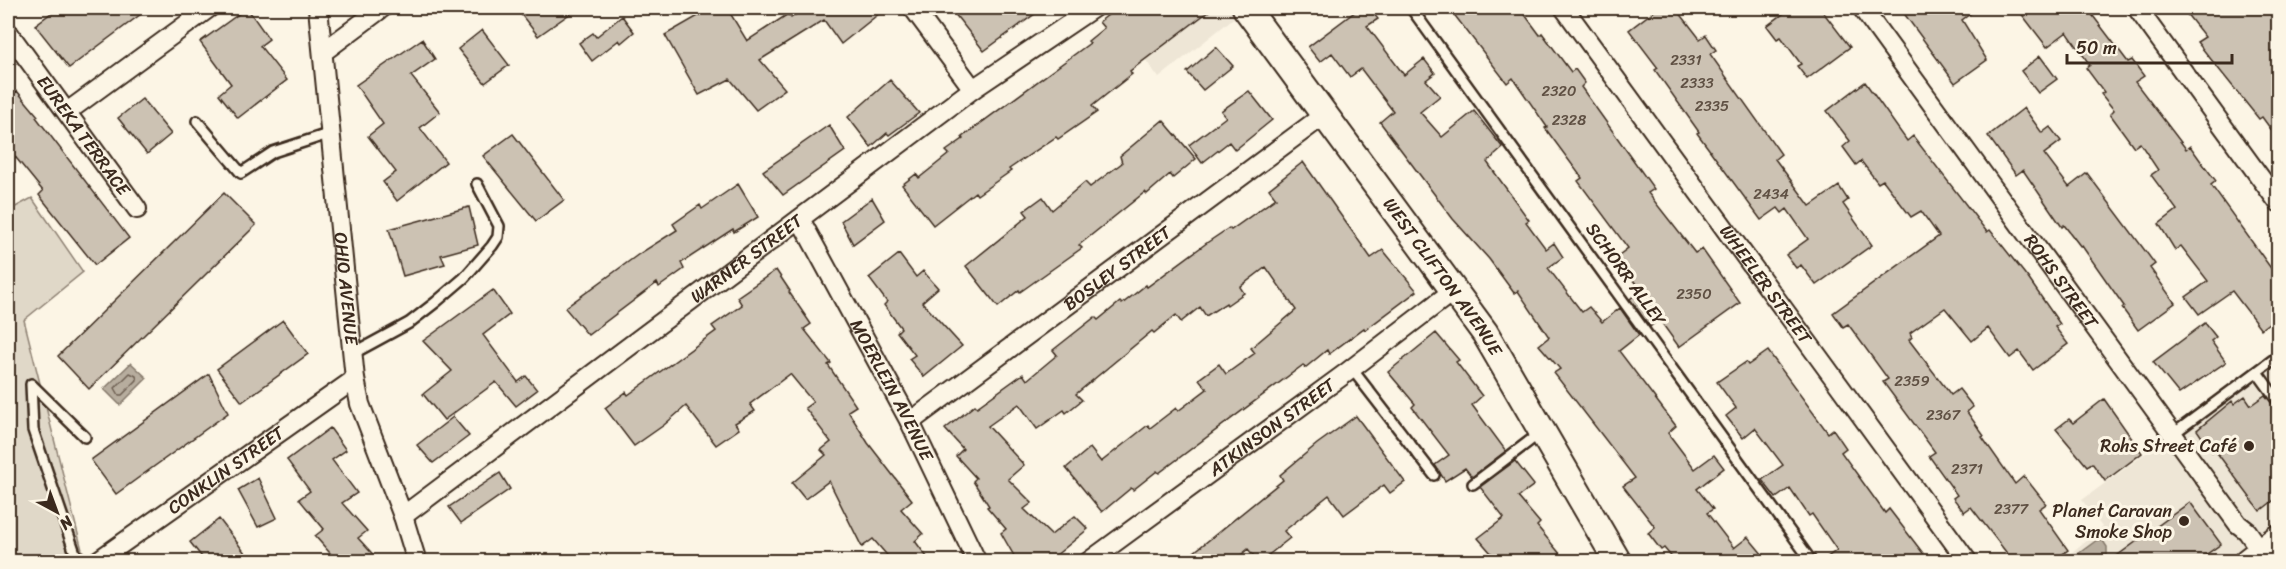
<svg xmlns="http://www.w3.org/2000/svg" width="2286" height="569" font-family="Sriracha,sans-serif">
<rect width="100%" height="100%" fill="#fcf5e5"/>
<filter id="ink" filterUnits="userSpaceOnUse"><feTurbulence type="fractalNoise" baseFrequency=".0167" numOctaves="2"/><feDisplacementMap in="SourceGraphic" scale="12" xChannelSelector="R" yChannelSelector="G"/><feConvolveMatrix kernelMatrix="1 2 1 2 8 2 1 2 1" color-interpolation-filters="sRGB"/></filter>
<g filter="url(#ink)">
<path fill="#eee6d6" d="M1107,8H1246L1159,78Z
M2278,356V561L2066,562L2064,559L2102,527L2082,500Z"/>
<path fill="#e0d8c8" stroke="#8e8173" stroke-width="1.5" d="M32,198L83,272L24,320L82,550L89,561L8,562V211Z"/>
<path fill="#b7ad9e" stroke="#85796b" stroke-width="1.5" d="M131,363L147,378L120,405L104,389Z
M2097,540L2103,541L2107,547V556L2098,561H2073L2074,557Z"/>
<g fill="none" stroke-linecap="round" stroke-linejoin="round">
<path stroke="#6d5e51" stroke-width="1.5" d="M130,373L136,376L137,380L122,395H119L115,388Z"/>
</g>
<path fill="#ccc2b3" stroke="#3b2a1e" stroke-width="1.5" d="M58,8H149L69,68L35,25Z
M247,8L269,39L260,46L287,80L238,118L219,94L231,84L200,42Z
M516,8H578L538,36Z
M712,8H727L747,41L788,14L791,18L805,8H886L841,44L824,20L760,60L785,89L756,110L730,79L699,95L665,35Z
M950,8H1043L984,51Z
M1117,8H1213L1130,71L1132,74L1092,106L1097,112L1058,139L1056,137L1009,169L1011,171L977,195L975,192L933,225L902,185L916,174L919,178L949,154L946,151L963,139L962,137L1090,43L1088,41L1104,28L1099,22Z
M1360,8H1369L1378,19L1367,26L1404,75L1424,59L1435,73L1426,80L1440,96L1420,112L1442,137L1474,111L1503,148L1487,162L1529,220L1526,222L1546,249L1554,243L1563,257L1548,268L1582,312L1589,307L1602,322L1620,308L1639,335L1619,351L1676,426L1668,433L1695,469L1714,455L1724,468L1697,489L1713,509L1707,513L1734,548L1748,537L1768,561H1675L1664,548L1661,550L1648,533L1655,527L1623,486L1635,478L1554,373L1560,369L1539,345L1549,337L1518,291L1514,293L1489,259L1453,219L1380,122L1393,111L1361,69L1350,77L1332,53L1320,62L1308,47Z
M1449,8H1520L1540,35L1542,33L1571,72L1575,69L1585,83L1581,87L1654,189L1648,193L1695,253L1702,249L1740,303L1679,347L1659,319L1650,327L1630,299L1641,290L1615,258L1628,248L1578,181L1582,178L1545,128L1547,127L1513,78L1507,83Z
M1658,8H1676L1700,39L1706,35L1716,50L1710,54L1781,154L1775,159L1810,206L1839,186L1848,200L1843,204L1872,245L1816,285L1801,265L1796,268L1786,255L1808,239L1787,209L1782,213L1778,208L1761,220L1697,133L1699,132L1655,70L1658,68L1629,30Z
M1791,8H1820L1850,47L1807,79L1797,66L1801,64L1781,37L1777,39L1767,26Z
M1900,8H1978L1962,20L1987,60L1955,83Z
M2017,8H2087L2128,62L2132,60L2144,76L2135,82L2186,149L2190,146L2200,160L2216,181L2211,185L2278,278V316L2261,329L2232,291L2199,314L2186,297L2208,281L2181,246L2175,250L2159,224L2177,210L2151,175L2158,170L2140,143L2134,147L2110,114L2114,110L2101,94L2104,92L2086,68L2090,65L2067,32L2047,47Z
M2182,8H2270L2278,21V139L2262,117L2259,119L2197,42L2205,37Z
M622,16L634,32L621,43L619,40L592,61L579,43L593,33L596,37Z
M482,30L509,65L485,83L458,49Z
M422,39L435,59L411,76L440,112L420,128L446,162L397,201L383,182L396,172L368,136L383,124L356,85Z
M1216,47L1233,66L1203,90L1187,72Z
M2040,56L2057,79L2038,93L2021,71Z
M890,80L919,113L889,135L887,133L871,147L848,117Z
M1865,82L1907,141L1913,136L1987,232L1990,230L2028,278L2060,324L2055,327L2068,344L2033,370L2019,351L2010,358L1988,328L1972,341L1945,308L1910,333L1912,337L1909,340L1951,395L1959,389L1973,407L1967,412L1984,436L1982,437L2015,484L2024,476L2046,504L2039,509L2068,550L2053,561H2013L1971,507L1964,512L1953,498L1957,495L1929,456L1935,452L1883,382L1888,379L1848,324L1843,327L1833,313L1939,236L1921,211L1911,217L1883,180L1878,183L1861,161L1856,165L1843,147L1850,141L1827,111Z
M17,91L38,116L36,117L129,238L95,265L39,195L43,191L8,148V99Z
M1249,91L1272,120L1235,150L1229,142L1202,163L1189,145L1226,117L1221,111Z
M142,99L171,134L147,154L118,118Z
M2024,108L2042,133L2050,127L2061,141L2044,154L2069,187L2087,173L2155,264L2150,268L2175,303L2138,330L2122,308L2124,306L2082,246L2081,247L2064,225L2062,227L2023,170L2016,175L1988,136Z
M1163,120L1196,159L1173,178L1170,174L1147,194L1145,192L1079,245L1082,248L1020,292L1019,290L998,307L966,266L1028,216L1024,211L1043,197L1052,210L1085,182L1090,187L1122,163L1120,156Z
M829,125L845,151L783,195L763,171Z
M513,134L564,200L536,221L483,156Z
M1303,162L1371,258L1383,250L1417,291L1365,330L1364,328L1329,354L1327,350L1305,368L1303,365L1159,473L1157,471L1133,490L1131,488L1102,512L1066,468L1090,448L1101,462L1148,425L1150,428L1176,408L1178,411L1207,389L1199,379L1219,364L1226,374L1255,353L1251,348L1296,310L1266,267L1240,287L1244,293L1227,305L1226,303L1206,316L1200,307L1181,322L1176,315L1154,333L1152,331L1076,394L1082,400L1066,413L1064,410L1037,429L1019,404L988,426L1024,465L1008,479L1032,503L1024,509L1051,535L1075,516L1088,529L1049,561H1017L1001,533L1006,529L987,507L989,506L973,481L976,478L956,456L963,449L945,429L975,405L977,407L1023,374L1027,380L1057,355L1053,350L1095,317L1098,320L1120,302L1122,304L1146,285L1147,287L1208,242L1229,228L1231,230L1276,198L1269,189Z
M738,184L758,217L734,232L733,229L681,263L684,269L659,287L657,283L588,335L565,308L639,254L677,230L673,224L700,205L702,209Z
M224,193L256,225L89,389L58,356Z
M872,198L885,220L853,244L841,221Z
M469,207L478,245L441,255L445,264L403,276L389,229Z
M899,254L916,277L923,271L938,288L922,302L962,346L924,377L909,359L915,355L897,332L901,328L884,305L887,302L869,278Z
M776,270L790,291L789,292L811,324L804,329L831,363L828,365L856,406L848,411L868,443L912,500L901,509L923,534L915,541L930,561H892L873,539L862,547L829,481L805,499L792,483L826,455L821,450L831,442L805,408L813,402L790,374L750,404L755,411L735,423L739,429L716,445L686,406L664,425L634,446L605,408L626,392L628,395L716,331L712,326L742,305L737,297Z
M493,290L510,314L483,335L518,382L526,376L537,390L516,406L496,382L444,420L423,394L452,371L423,341Z
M283,320L308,354L242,402L217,369Z
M2205,323L2216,337L2211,341L2226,362L2179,394L2153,362Z
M1436,333L1459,360L1456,362L1482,396L1472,405L1506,451L1472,477L1465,468L1445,481L1435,465L1449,455L1412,407L1415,404L1388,372Z
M1768,351L1828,433L1833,429L1846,448L1841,452L1885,513L1889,509L1929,561H1822L1837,550L1812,514L1809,516L1790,488L1776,498L1762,480L1783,465L1755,428L1743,438L1726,416L1736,408L1717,382L1746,362L1748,365Z
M209,374L228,413L116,494L91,460Z
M2265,395L2273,405L2278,408V497L2260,511L2215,450L2212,452L2197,430L2232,401L2234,404L2245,396L2251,405Z
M2104,399L2142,453L2105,481L2092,463L2087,466L2056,429L2069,419L2073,423Z
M1356,416L1405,482L1390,493L1384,485L1344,515L1329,495L1284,531L1290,538L1261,561H1258L1248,549L1234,561H1183L1283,480L1280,475L1317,444Z
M453,417L469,436L433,463L417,445Z
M330,428L346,450L332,460L357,493L342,503L367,531L358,538L379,561H337L315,536L324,529L299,499L310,491L287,460Z
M1515,461L1534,485L1518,497L1540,523L1537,526L1566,561H1498L1478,538L1504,518L1480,487Z
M500,473L510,489L461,523L449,507Z
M258,478L277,518L258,527L238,490Z
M2190,502L2221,544L2197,561H2110Z
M219,519L233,537L251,561H205L190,542Z"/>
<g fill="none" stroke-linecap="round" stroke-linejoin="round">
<g stroke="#3b2a1e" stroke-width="14">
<path id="lane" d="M1411,8L1812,562
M197,121L241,173L273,152L331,133
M352,354L409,323L436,302L464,278L492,246L498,237L499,226L477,184
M1352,369L1434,475
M2257,372L2278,401
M2173,434L2278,356
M1473,484L1540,433
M79,562L76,556L33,430L31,384L85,437"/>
</g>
<g stroke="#3b2a1e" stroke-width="22">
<g id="street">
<path id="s1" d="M318,8L355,379L360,404L403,516L417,562"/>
<path d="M913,8L973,89"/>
<path id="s2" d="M1564,8L1968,562"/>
<path id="s3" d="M1862,8L2238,524L2247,531L2261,551"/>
<path d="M2137,8L2278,202"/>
<path id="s4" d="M8,32L137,209"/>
<path d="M323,52L382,8"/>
<path d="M67,112L209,8"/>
<path id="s5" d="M800,219L910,422L977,562"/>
<path id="s6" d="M910,422L1324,115"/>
<path id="s7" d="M403,516L973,89L1093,8"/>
<path id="s8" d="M96,562L355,379"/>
<path id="s9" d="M1088,562L1346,373L1453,291"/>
</g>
</g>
<g stroke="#3b2a1e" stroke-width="30">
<g id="secondary">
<path id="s10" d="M1246,8L1485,333L1618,562"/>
<path d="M2247,562L2278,538"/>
</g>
</g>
<use href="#lane" stroke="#fcf5e5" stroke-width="9"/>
<use href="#street" stroke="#fcf5e5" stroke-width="18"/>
<use href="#secondary" stroke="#fcf5e5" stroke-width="26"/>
</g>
</g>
<g fill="#3b2a1e" stroke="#fcf5e5" stroke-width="2">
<circle cx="2249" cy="446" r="6"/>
<circle cx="2184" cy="521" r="6"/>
</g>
<g text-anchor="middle" stroke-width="6" stroke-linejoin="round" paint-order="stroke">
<g font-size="15" fill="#5f5043">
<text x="1686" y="65">2331</text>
<text x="1697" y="88">2333</text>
<text x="1559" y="96">2320</text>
<text x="1712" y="111">2335</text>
<text x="1569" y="125">2328</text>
<text x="1771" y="199">2434</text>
<text x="1694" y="299">2350</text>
<text x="1912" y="386">2359</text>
<text x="1943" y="420">2367</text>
<text x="1967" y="474">2371</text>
<text x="2011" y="514">2377</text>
</g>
<g font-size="18" fill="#3b2a1e" stroke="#fcf5e5">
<text dy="6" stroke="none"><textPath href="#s4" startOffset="128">EUREKA TERRACE</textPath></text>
<text dy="6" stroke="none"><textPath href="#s7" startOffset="429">WARNER STREET</textPath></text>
<text dy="6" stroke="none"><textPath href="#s6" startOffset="258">BOSLEY STREET</textPath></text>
<text transform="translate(1626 274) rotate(54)" y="6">SCHORR ALLEY</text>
<text dy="6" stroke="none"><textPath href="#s10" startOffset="333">WEST CLIFTON AVENUE</textPath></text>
<text dy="6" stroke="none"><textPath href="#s3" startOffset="338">ROHS STREET</textPath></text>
<text dy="6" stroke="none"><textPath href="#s2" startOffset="342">WHEELER STREET</textPath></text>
<text dy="6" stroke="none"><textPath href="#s1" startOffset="282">OHIO AVENUE</textPath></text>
<text dy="6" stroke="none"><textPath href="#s5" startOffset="194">MOERLEIN AVENUE</textPath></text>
<text dy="6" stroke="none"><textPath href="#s9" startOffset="228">ATKINSON STREET</textPath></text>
<text dy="6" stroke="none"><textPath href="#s8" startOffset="159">CONKLIN STREET</textPath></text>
</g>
<g font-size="18" fill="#3b2a1e" stroke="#fcf5e5" text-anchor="end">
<text x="2237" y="452">Rohs Street Café</text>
<text x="2172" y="517">Planet Caravan<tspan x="2172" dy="21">Smoke Shop</tspan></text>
</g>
</g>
<rect width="2286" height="569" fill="none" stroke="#fcf5e5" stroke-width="30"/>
<rect x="15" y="15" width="2256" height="539" fill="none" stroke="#3b2a1e" stroke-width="2" filter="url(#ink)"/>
<g transform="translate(57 512) rotate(139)" stroke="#fcf5e5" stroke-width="4.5" paint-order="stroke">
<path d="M0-4.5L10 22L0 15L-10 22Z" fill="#3b2a1e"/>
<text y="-9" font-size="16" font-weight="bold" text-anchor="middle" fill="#3b2a1e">N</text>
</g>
<path d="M2067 54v9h165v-9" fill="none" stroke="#3b2a1e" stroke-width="3"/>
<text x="2076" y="54" font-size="18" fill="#3b2a1e" stroke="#fcf5e5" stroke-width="4.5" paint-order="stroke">50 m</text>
</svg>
